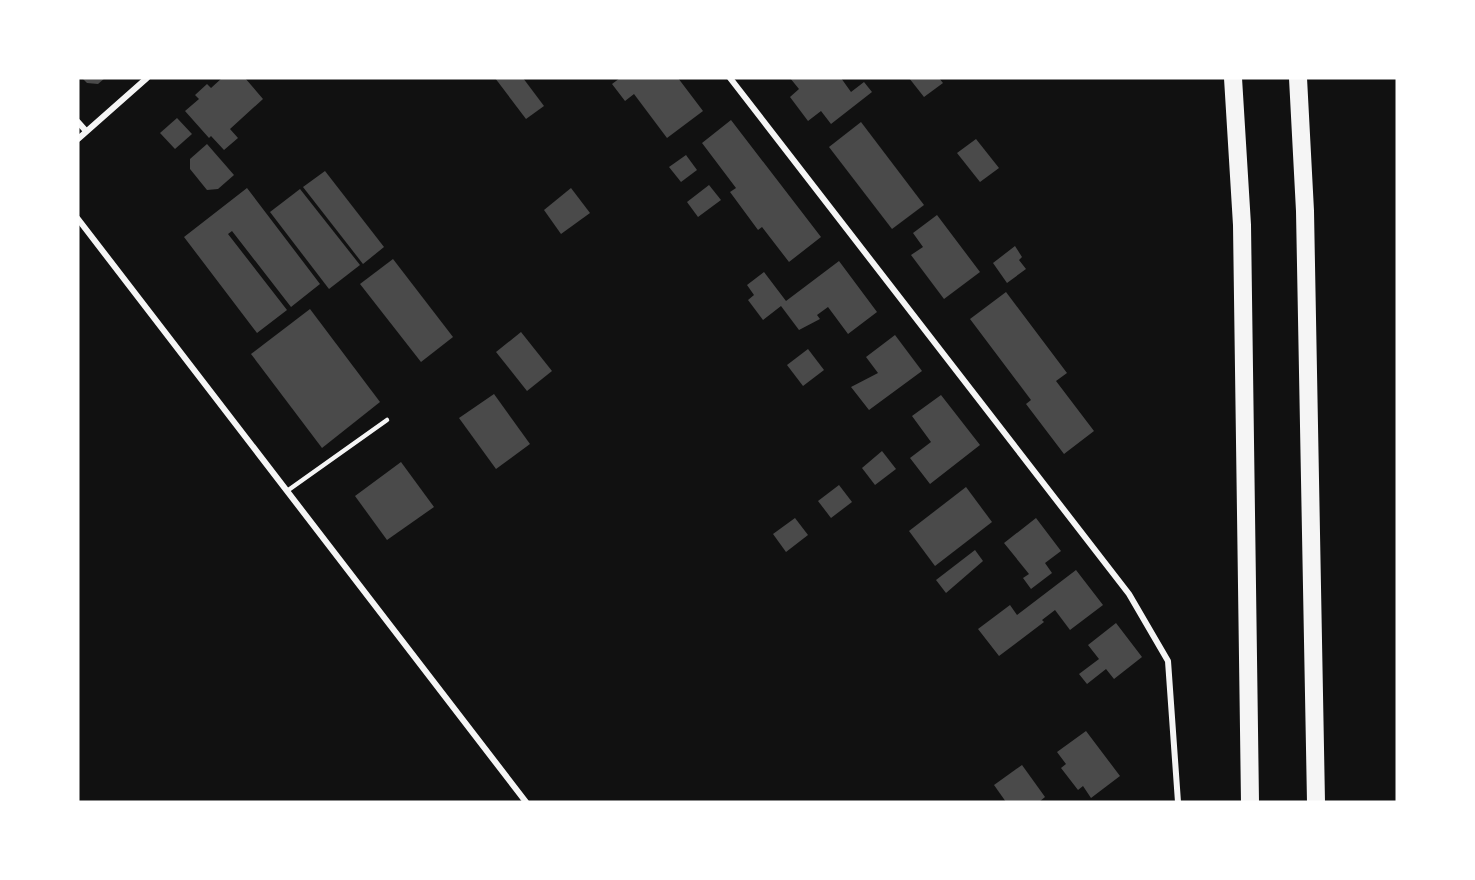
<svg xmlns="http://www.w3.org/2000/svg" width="1475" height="880" font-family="Manrope,sans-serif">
  <rect width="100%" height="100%" fill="#111"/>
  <g fill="#4a4a4a">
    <path d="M 82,78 L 105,78 L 98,84 L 87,83 Z"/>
    <path d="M 222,78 L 245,78 L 263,99 L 230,129 L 238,138 L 224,150 L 211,136 L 209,138 L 185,111 L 199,99 L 195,95 L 207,84 L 211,88 Z"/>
    <path d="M 495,78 L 523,78 L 544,106 L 526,119 Z"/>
    <path d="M 620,78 L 678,78 L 703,111 L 667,138 L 634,94 L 625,101 L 612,84 Z"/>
    <path d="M 790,78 L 841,78 L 851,92 L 864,82 L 872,92 L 831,124 L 821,111 L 808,121 L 790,97 L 799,89 Z"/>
    <path d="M 909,78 L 939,78 L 943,83 L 924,97 Z"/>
    <path d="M 177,118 L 192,134 L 175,149 L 160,133 Z"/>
    <path d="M 731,120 L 821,237 L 789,262 L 762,227 L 758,230 L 730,192 L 736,188 L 702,143 Z"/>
    <path d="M 861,122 L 924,205 L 892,229 L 829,147 Z"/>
    <path d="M 976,139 L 999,168 L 980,182 L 957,153 Z"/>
    <path d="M 207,144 L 234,175 L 218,189 L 207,190 L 190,169 L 190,159 Z"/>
    <path d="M 686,155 L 697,170 L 681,182 L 669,167 Z"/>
    <path d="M 325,171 L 384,247 L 363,264 L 303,187 Z"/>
    <path d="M 709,185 L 721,200 L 698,217 L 687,202 Z"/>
    <path d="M 247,188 L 320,284 L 291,307 L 232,231 L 228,234 L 287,310 L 257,333 L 184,237 Z"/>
    <path d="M 571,188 L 590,213 L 561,234 L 544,210 Z"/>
    <path d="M 300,189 L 360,265 L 329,289 L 270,212 Z"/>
    <path d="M 937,215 L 980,272 L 944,299 L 911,255 L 923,247 L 913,233 Z"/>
    <path d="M 1015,246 L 1022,257 L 1019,260 L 1026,269 L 1007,283 L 993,263 Z"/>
    <path d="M 393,259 L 453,337 L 421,362 L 360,284 Z"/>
    <path d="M 839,261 L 877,312 L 848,334 L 828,307 L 817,315 L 820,319 L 799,330 L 781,306 L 763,320 L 748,300 L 754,295 L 747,285 L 764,272 L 786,301 Z"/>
    <path d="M 1006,292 L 1067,373 L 1056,381 L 1094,431 L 1064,454 L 1026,404 L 1031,400 L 970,319 Z"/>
    <path d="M 310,309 L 380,402 L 322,448 L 251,354 Z"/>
    <path d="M 521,332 L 552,371 L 527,391 L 496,352 Z"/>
    <path d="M 895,335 L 922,371 L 869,410 L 851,387 L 878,373 L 866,357 Z"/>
    <path d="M 808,349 L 824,370 L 803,386 L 787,365 Z"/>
    <path d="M 494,394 L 530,444 L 496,469 L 459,418 Z"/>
    <path d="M 941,395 L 980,445 L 930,484 L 910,458 L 931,442 L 912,416 Z"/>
    <path d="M 882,451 L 896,469 L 875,485 L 862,468 Z"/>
    <path d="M 401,462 L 434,507 L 387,540 L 355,496 Z"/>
    <path d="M 839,485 L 852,502 L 831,518 L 818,501 Z"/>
    <path d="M 966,487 L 992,522 L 935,566 L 909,531 Z"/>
    <path d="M 795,518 L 808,535 L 786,552 L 773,534 Z"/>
    <path d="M 1036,518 L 1061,551 L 1045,563 L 1052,573 L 1031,589 L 1023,578 L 1029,574 L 1004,543 Z"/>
    <path d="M 975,550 L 983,561 L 946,593 L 936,580 Z"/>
    <path d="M 1076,570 L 1103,605 L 1070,630 L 1055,610 L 1042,620 L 1044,622 L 999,656 L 978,629 L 1010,605 L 1017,615 Z"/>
    <path d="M 1116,623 L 1142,657 L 1114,679 L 1106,669 L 1087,684 L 1079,674 L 1099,659 L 1088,645 Z"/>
    <path d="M 1086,731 L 1120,776 L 1091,798 L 1083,786 L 1078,790 L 1061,768 L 1066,764 L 1057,752 Z"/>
    <path d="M 1022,765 L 1045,797 L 1039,802 L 1006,802 L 994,785 Z"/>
  </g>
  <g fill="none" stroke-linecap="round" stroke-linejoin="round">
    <path stroke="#f5f5f5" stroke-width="4.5" d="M 287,491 L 387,420"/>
    <g stroke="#f5f5f5" stroke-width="6">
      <path d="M 730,78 L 1129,594 L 1168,661 L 1178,802"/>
      <path d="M 78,122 L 86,131"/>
      <path d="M 78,139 L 147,78"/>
      <path d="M 78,219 L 526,802"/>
    </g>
    <g stroke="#f5f5f5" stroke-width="18">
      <path d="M 1233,78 L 1242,225 L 1250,802"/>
      <path d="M 1298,78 L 1305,211 L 1316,802"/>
    </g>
  </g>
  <rect width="1475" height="880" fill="none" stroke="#ffffff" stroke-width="159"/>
</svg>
